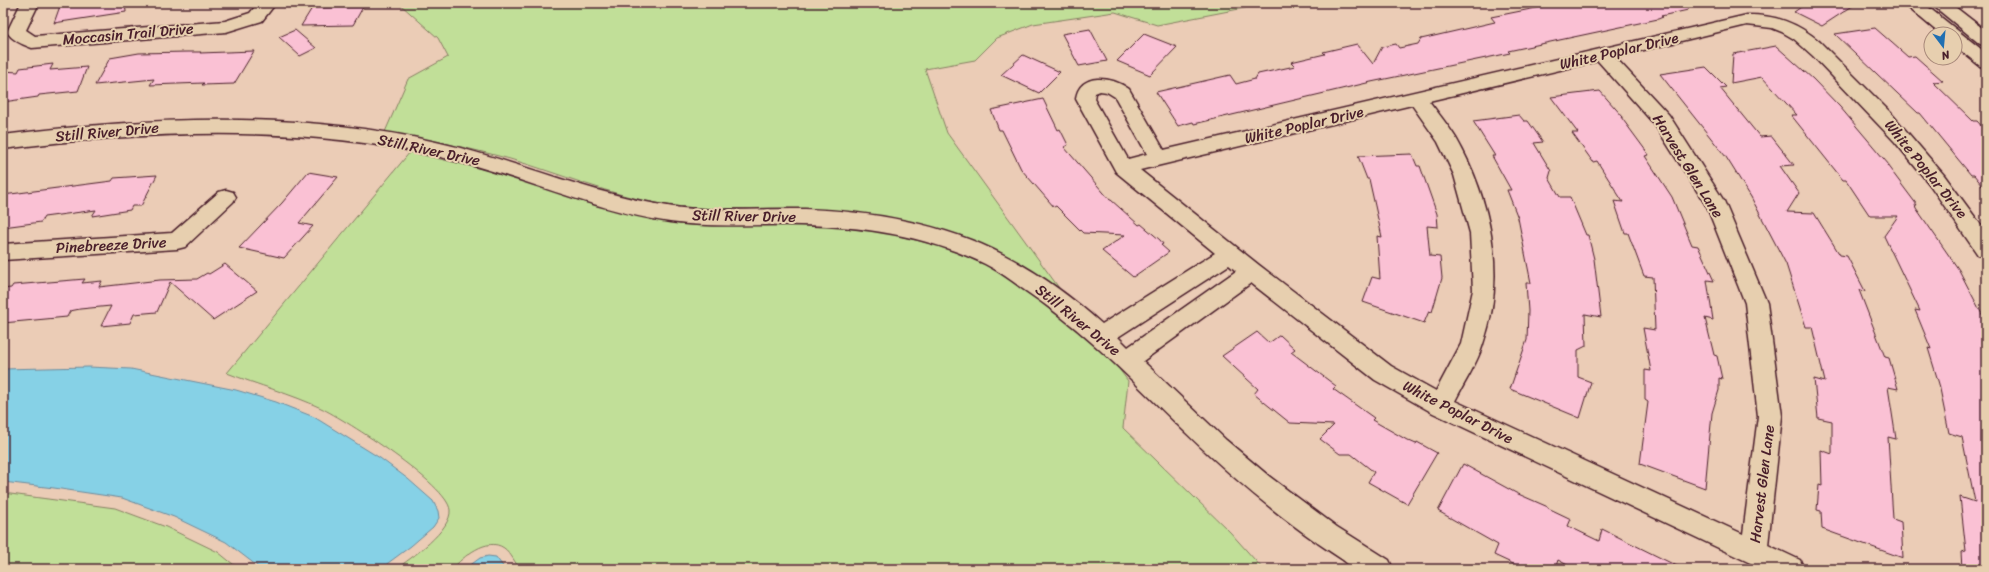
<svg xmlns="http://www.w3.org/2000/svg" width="1989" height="572" font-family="Sriracha,sans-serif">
  <rect width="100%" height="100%" fill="#ebccb6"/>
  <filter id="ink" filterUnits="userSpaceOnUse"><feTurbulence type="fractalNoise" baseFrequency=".025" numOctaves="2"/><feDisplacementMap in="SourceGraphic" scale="8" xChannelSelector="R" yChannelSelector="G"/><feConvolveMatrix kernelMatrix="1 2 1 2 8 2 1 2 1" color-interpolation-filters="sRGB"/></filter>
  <g filter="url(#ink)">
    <g fill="#c1df98" stroke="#867f62">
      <path d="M 402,3 L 1270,3 L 1157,25 L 1115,12 L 1033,24 L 997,38 L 975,60 L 925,69 L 947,133 L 1062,292 C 988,235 900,214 807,209 C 759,206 710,213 662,204 C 610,195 561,174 510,159 C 469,148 427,139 385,132 L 408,79 L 448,57 L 438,38 L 401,5 Z"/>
      <path d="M 410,152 L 500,173 L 587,203 L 655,220 L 711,225 L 804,224 L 883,232 L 940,246 L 989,266 L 1044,301 L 1113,361 L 1128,381 L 1123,428 L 1230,532 L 1263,569 L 520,569 C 515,563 511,553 504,548 C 487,536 463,557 452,569 L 396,569 C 411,558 452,530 450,510 C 448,485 346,420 321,408 C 291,394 258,385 227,373 Z"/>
      <path d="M 3,493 L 115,508 L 166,527 L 218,552 L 239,569 L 3,569 Z"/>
    </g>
    <g fill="#86d1e6" stroke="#6e8a9b">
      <path d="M 89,367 L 131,369 L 236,390 L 276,402 L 314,417 L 380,458 L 408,479 L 433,501 L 438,511 L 439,518 L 433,527 L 411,546 L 380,569 L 261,569 L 226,542 L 174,517 L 122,498 L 54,488 L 3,482 L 3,369 Z"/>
      <path d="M 488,556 L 496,557 L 505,569 L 465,569 L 480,558 Z"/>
    </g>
    <g fill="#fac1d4" stroke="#4a1f2b">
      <path d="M 81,3 L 125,3 L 126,12 L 54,23 L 60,6 Z"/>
      <path d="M 1561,3 L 1688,3 L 1688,10 L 1661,16 L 1663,17 L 1658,19 L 1508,51 L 1510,53 L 1371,82 L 1194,124 L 1193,122 L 1178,126 L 1156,92 L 1230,75 L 1236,84 L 1255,79 L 1258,74 L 1295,66 L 1291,62 L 1325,54 L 1323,52 L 1357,44 L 1373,64 L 1382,47 L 1396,44 L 1399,48 L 1418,44 L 1421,39 L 1495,22 L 1491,17 Z"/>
      <path d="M 1807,3 L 1857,3 L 1822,26 L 1794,12 Z"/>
      <path d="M 363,7 L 353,25 L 301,26 L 312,8 Z"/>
      <path d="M 1875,28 L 1908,57 L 1915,56 L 1943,81 L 1933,82 L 1973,121 L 1977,121 L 1986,131 L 1986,190 L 1974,175 L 1971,175 L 1920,113 L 1918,113 L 1835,34 Z"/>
      <path d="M 1090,29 L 1107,61 L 1079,66 L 1062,34 Z"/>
      <path d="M 295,30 L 316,48 L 300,56 L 279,37 Z"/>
      <path d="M 1144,34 L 1177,47 L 1150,75 L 1117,61 Z"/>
      <path d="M 1776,46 L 1813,79 L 1840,107 L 1889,165 L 1887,165 L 1917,205 L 1915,205 L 1916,208 L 1959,270 L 1986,322 L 1986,569 L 1962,569 L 1961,552 L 1966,551 L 1960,497 L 1975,502 L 1962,437 L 1949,433 L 1939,384 L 1928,348 L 1931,349 L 1915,310 L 1920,311 L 1884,236 L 1898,216 L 1870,216 L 1846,180 L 1843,180 L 1791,115 L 1797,115 L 1762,77 L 1731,83 L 1733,54 Z"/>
      <path d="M 254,51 L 234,84 L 202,85 L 204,83 L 150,85 L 154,79 L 95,85 L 110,58 L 139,53 L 187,52 L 201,52 L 200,53 Z"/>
      <path d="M 1023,55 L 1060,72 L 1039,93 L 1001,75 Z"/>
      <path d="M 53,64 L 50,70 L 87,67 L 78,91 L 39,95 L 38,97 L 3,102 L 3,71 L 18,72 L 20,68 Z"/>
      <path d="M 1706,67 L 1726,87 L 1720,88 L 1760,137 L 1771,136 L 1794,165 L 1780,166 L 1799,193 L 1787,212 L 1814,213 L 1840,255 L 1847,256 L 1865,291 L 1859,290 L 1885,357 L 1889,358 L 1898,389 L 1888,387 L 1896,439 L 1888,437 L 1893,519 L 1901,522 L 1903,558 L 1822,529 L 1821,511 L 1817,510 L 1819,485 L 1822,486 L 1821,450 L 1832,454 L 1832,421 L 1818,418 L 1814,379 L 1825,382 L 1812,327 L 1806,327 L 1786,264 L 1751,197 L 1726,157 L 1660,74 Z"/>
      <path d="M 1600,91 L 1623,117 L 1621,117 L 1649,155 L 1645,156 L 1672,197 L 1692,245 L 1698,246 L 1714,281 L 1707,280 L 1713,320 L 1705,318 L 1714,355 L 1717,356 L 1722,379 L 1719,378 L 1719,390 L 1712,413 L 1705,488 L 1640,464 L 1648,402 L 1645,400 L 1645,370 L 1651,371 L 1643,328 L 1655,330 L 1653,277 L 1644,276 L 1628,233 L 1625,233 L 1614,201 L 1623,202 L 1597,161 L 1593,162 L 1572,133 L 1578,133 L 1551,97 Z"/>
      <path d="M 1043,99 L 1058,130 L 1060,129 L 1068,145 L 1064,147 L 1110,200 L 1111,200 L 1139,225 L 1141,224 L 1160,240 L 1163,244 L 1161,245 L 1169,252 L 1133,277 L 1102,251 L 1125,235 L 1083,233 L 1056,206 L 1054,207 L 1021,169 L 1002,130 L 999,130 L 991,110 Z"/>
      <path d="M 1519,115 L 1524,121 L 1528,121 L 1543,142 L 1534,143 L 1551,171 L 1549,178 L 1560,197 L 1570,197 L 1586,235 L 1588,235 L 1594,259 L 1601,317 L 1585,314 L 1586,346 L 1578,350 L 1578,377 L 1591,382 L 1580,418 L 1510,389 L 1527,340 L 1528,311 L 1526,283 L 1531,283 L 1518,218 L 1507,190 L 1511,190 L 1492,156 L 1495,156 L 1473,121 Z"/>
      <path d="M 1412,154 L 1417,166 L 1420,166 L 1437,214 L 1438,227 L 1427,226 L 1430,256 L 1440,257 L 1442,278 L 1432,312 L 1429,311 L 1424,323 L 1363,302 L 1372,277 L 1380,279 L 1377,236 L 1382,237 L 1369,179 L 1367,179 L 1358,156 Z"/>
      <path d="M 308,172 L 338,177 L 299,223 L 313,226 L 284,258 L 239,248 L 282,203 Z"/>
      <path d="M 157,175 L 141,206 L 132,206 L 130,210 L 92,216 L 96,210 L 44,217 L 41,222 L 3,227 L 3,195 L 112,181 L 114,178 Z"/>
      <path d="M 225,264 L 257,291 L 213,320 L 170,282 L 157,312 L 134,314 L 130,323 L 101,326 L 111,306 L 80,309 L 70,311 L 67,317 L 3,323 L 3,289 L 11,288 L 13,285 L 85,279 L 82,283 L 102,281 L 99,287 L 160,280 L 197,279 L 207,273 L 209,274 Z"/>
      <path d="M 1257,332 L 1269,343 L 1280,335 L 1295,349 L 1291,352 L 1336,386 L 1333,389 L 1374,418 L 1372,420 L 1407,440 L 1416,444 L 1417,442 L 1437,453 L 1407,504 L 1368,482 L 1374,472 L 1351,454 L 1340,454 L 1320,439 L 1334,425 L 1290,423 L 1254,394 L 1258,389 L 1222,356 Z"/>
      <path d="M 1463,464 L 1516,493 L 1548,507 L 1548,508 L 1571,519 L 1568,526 L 1599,541 L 1602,529 L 1683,569 L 1575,569 L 1558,560 L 1555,569 L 1524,569 L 1494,555 L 1498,545 L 1438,511 Z"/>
    </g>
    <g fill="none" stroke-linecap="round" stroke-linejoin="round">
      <defs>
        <g id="minor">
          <path d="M 21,3 L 39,3 L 26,30 L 35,36 L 225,21 L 250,13 L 258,3 L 276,3 L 262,21 L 226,32 L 32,48 C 23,45 12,40 7,32 Z"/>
          <path d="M 1903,3 L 1923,3 L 1986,53 L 1986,68 L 1980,66 L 1955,46 L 1955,34 L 1940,34 Z"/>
          <path d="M 1930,3 L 1950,3 L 1986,31 L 1986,46 L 1980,44 Z"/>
          <path d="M 1747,15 C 1776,15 1798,23 1820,42 L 1890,112 L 1944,175 L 1986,232 L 1986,257 L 1978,255 L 1930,185 L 1895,142 L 1813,56 L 1794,39 L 1782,32 L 1772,28 L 1747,25 L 1615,57 L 1669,115 L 1724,201 L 1767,303 L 1782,416 L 1768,545 L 1800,560 L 1804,569 L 1763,569 L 1433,413 L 1375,380 L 1251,283 L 1143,361 L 1226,440 L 1270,477 L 1337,527 L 1389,560 L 1393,569 C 1382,569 1366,572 1355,568 C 1351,567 1347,563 1343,560 C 1326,549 1309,537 1293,525 C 1254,496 1218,464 1183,430 C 1132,380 1083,329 1023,289 C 1011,280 999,271 985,264 C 928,236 863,226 800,225 C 757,224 713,228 670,222 C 590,210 515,173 436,156 C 293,124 147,131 3,149 L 3,135 C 147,117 294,110 436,142 C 511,159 581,190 656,204 C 705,214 755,208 805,209 C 870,211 946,224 1004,255 C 1039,273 1073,298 1102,324 L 1215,253 L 1116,172 L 1076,99 C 1079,72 1112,76 1129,89 L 1164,150 ZM 1598,61 L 1655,125 L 1707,207 L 1745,303 L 1758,416 L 1743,534 L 1455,401 C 1464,383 1477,364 1483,344 C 1507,276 1491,199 1456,138 C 1448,125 1438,113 1429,101 ZM 1100,91 L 1107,92 L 1115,97 L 1147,154 L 1128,159 L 1094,99 L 1095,93 ZM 1412,105 L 1438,142 L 1454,175 L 1470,233 L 1473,290 L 1461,344 L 1436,391 L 1391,366 L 1259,265 L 1140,170 ZM 1229,265 L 1236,271 L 1128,347 L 1118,337 Z"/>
          <path d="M 226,190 L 233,192 L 236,197 L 233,202 L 185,247 L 177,249 L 3,260 L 3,244 L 172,233 L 219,192 Z"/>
        </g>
      </defs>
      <use href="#minor" stroke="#4a1f2b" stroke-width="3"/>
      <use href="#minor" fill="#e7cfaf" fill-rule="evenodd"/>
    </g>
  </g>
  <g text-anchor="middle" stroke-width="4" stroke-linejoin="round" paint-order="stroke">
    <g font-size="15" fill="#4a1f2b" stroke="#e7cfaf">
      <text transform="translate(128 34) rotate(-5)" y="5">Moccasin Trail Drive</text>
      <text transform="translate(1619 51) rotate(-13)" y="5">White Poplar Drive</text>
      <text transform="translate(1304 125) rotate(-13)" y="5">White Poplar Drive</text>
      <text transform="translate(107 132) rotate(-5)" y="5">Still River Drive</text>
      <text transform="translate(429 150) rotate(12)" y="5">Still River Drive</text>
      <text transform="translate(1688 166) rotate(58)" y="5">Harvest Glen Lane</text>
      <text transform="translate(1926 169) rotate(51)" y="5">White Poplar Drive</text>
      <text transform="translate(744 216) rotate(1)" y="5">Still River Drive</text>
      <text transform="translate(111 245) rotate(-3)" y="5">Pinebreeze Drive</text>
      <text transform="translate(1078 320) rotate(39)" y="5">Still River Drive</text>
      <text transform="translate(1458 412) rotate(27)" y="5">White Poplar Drive</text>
      <text transform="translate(1762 484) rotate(-83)" y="5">Harvest Glen Lane</text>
    </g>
  </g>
  <rect width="1989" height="572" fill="none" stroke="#e7cfaf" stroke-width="16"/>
  <rect x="8" y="8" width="1973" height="556" fill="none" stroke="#4a1f2b" stroke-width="1.5" filter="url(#ink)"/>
  <g transform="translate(1943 46) rotate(164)"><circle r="19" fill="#e7cfaf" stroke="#a8897a"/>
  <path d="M0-3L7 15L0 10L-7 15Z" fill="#1f6fb2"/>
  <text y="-6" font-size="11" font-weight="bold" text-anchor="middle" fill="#4a1f2b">N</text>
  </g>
</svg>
